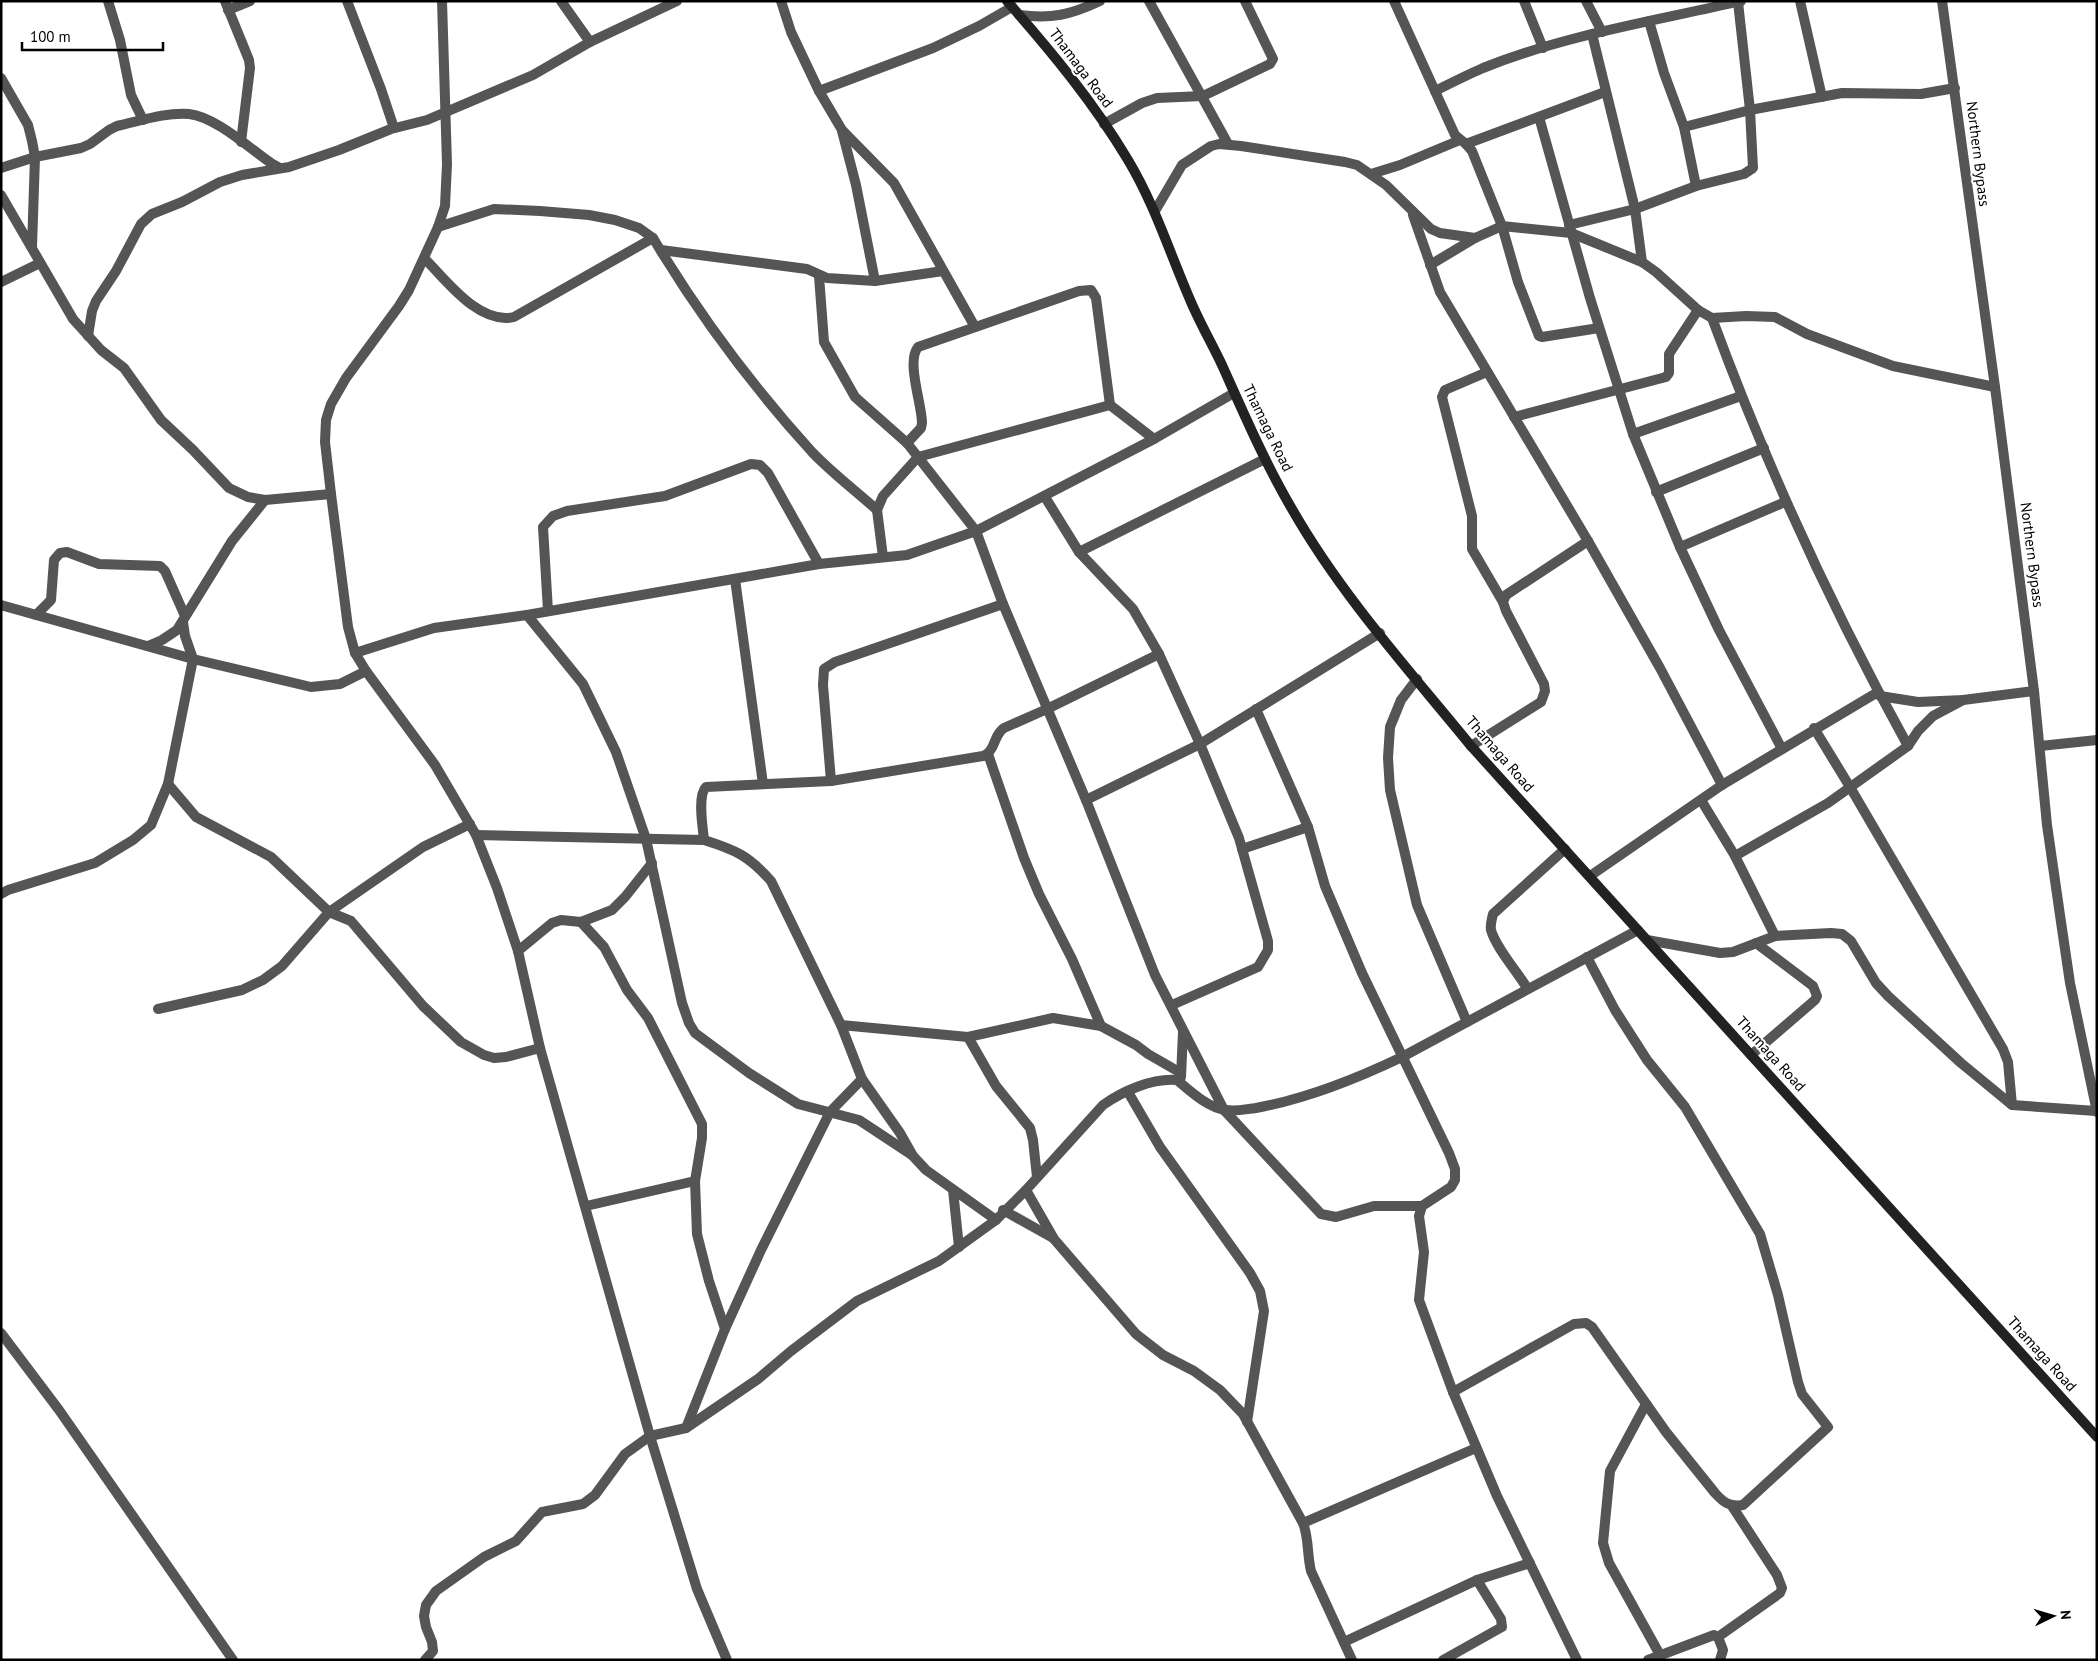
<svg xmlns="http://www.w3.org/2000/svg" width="2098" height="1661" font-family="'PT Sans',sans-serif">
  <rect width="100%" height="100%" fill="#fff"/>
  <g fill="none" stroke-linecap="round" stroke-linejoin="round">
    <g stroke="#555" stroke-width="10">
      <path d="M 108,1 L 120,40 L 131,95 L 143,120"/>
      <path d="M 225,1 L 249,60 L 250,68 L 241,142"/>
      <path d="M 347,1 L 381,89 L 394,128"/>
      <path d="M 442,1 L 447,164 L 445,206 L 438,227 L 409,290 L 399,306 L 346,378 L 331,404 L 326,420 L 325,442 L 331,494 L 348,627 L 355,653 L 366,671 L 435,765 L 476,835 L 497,888 L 518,951 L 540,1048 L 650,1436 L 697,1589 L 727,1660"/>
      <path d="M 561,1 L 590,42"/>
      <path d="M 781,1 L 791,32 L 819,91 L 842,130 L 894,183 L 975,327"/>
      <path d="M 1149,1 L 1228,144"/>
      <path d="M 1394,1 L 1455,135 L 1466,144 L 1472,151 L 1502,226 L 1518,282 L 1539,336 L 1542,337 L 1599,328"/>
      <path d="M 1524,1 L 1543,48"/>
      <path d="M 1586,1 L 1602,32"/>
      <path d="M 1800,1 L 1822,97"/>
      <path d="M 1942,1 L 1995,387 L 2034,691 L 2047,825 L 2061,922 L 2070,983 L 2097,1112"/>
      <path d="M 228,10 L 250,1"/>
      <path d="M 1019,15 C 1052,19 1070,15 1100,1"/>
      <path d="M 1649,21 L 1664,73 L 1684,127 L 1696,186"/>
      <path d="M 1592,34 L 1635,209 L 1642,262"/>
      <path d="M 1,78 L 28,125 L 32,141 L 35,157 L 32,247"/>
      <path d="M 819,91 L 933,48 L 979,26 L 1012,7"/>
      <path d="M 1435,91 C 1451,83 1467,75 1483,68 C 1565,35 1655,21 1741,1"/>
      <path d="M 1539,117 L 1590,298 L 1633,434 L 1680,547 L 1719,630 L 1782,749"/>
      <path d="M 1104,124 L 1142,103 L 1157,98 L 1203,96 L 1270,64 L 1273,59 L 1245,1"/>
      <path d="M 1684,127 L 1750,110 L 1842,93 L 1921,94 L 1955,88"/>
      <path d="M 842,131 L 856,185 L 875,281"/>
      <path d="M 1466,144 L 1605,92"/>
      <path d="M 1,168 L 35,157 L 81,148 L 90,144 L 109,130 L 117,126 C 140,121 166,112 189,114 C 216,117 249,148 271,163 L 280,168"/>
      <path d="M 1371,174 L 1400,165 L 1460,140"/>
      <path d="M 1,195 L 73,319 L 101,350 L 124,368 L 161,420 L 193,450 L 229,488 L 248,497 L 265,500 L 331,494"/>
      <path d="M 1155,211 L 1182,165 L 1211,146 L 1219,144 L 1241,146 L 1345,162 L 1357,165 L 1386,185 L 1431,229 L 1440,233 L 1475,238 L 1502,226 L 1571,233 L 1642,262 L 1656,272 L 1698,310 L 1712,318 L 1746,316 L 1775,317 L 1807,334 L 1893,366 L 1995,387"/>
      <path d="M 1413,215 L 1440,292 L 1588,541 L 1506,595 L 1503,602 L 1506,611 L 1544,684 L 1545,691 L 1541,702 L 1471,746"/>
      <path d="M 1569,225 L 1635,209 L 1696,186 L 1744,174 L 1753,168 L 1750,110 L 1738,2"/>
      <path d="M 438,227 L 494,209 L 540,211 L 589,215 L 615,220 L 639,228 L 653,238 C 698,313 753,387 812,452 C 832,473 856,491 877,510"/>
      <path d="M 661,250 L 807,269 L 827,278 L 875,281 L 943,271"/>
      <path d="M 425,259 C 447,281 479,325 514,317 L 653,238"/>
      <path d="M 1430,265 L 1475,238"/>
      <path d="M 819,276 L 824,342 L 855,397 L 907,443 L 976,531 L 1003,604 L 1086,800 L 1155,975 L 1224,1110 L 1321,1214 L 1336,1217 L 1374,1206 L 1422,1206"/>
      <path d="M 1,282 L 40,263"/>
      <path d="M 1712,318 C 1767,467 1831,607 1908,746"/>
      <path d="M 88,336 L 92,311 L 96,301 L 116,271 L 141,224 L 152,214 L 182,202 L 220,182 L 242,175 L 289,167 L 339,150 L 391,129 L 427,120 L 533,75 L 590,42 L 677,1"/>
      <path d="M 1487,372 L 1445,390 L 1442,397 L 1472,516 L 1472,549 L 1503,602"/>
      <path d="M 1514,417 L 1666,377 L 1669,373 L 1669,354 L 1698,310"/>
      <path d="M 1633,434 L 1741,396"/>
      <path d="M 907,443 L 921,428 L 922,423 C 922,404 906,362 918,347 L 1079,291 L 1091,290 L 1096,298 L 1110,405"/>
      <path d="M 1656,492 L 1764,448"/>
      <path d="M 1045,497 L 1079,552 L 1133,609 L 1159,654 L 1200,744 L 1239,838 L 1268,941 L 1268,950 L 1258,967 L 1172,1005"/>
      <path d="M 1588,541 L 1660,668 L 1722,785"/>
      <path d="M 1680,547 L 1785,502"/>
      <path d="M 1079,552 L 1265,459"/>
      <path d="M 883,557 L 877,510 L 883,496 L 918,457 L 1110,405 L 1154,439"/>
      <path d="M 735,579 L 763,784"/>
      <path d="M 1,605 L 193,659 L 311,687 L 340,684 L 366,671"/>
      <path d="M 548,611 L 543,527 L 553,516 L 567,511 L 665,496 L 751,464 L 760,465 L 768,473 L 819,564"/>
      <path d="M 36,615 L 51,600 L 54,560 L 60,553 L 67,552 L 99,564 L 160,566 L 165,571 L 185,616"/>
      <path d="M 527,615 L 583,684 L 616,752 L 646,839 L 682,1003 L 689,1023 L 695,1033 L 749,1073 L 798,1104 L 859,1120 L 912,1155"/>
      <path d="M 148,646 L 162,640 L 177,630 L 232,541 L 265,500"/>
      <path d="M 355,653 L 434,628 L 527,615 L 819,564 L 907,555 L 976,531 L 1154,439 L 1234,393"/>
      <path d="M 1417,679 L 1401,700 L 1390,727 L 1388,758 L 1390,790 L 1417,905 L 1467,1022"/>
      <path d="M 1880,696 L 1918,702 L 1963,700 L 2034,691"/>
      <path d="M 1256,709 L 1308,827 L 1325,886 L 1362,973 L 1449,1153 L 1455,1169 L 1455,1180 L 1451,1187 L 1422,1206 L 1419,1216 L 1424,1252 L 1419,1300 L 1453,1392 L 1497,1496 L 1577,1660"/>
      <path d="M 1814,728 L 1850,787 L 2003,1049 L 2008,1062 L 2012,1105"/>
      <path d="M 2040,746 L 2097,740"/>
      <path d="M 988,754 L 1024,858 L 1039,894 L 1072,959 L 1101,1026"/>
      <path d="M 831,781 L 823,685 L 824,669 L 835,662 L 1003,604"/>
      <path d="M 168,784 L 196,817 L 271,857 L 329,912 L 351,921 L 423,1006 L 461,1042 L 484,1055 L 494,1058 L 506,1057 L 540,1048"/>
      <path d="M 1086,800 L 1200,744 L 1380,633"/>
      <path d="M 1701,800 L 1735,856 L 1775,936"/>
      <path d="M 476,835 L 704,840 C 736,850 749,856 771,881 L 841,1025 L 862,1079 L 900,1133 L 913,1156 L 926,1170 L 996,1220"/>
      <path d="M 704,840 C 703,828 697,796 706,787 L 831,781 L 983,756 C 996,751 993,735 1004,728 L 1047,709 L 1159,654"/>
      <path d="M 1242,849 L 1308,827"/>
      <path d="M 1735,856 L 1828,803 L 1908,746 L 1918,731 L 1933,716 L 1963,700"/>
      <path d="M 1590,876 L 1722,785 L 1878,692"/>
      <path d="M 1,894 L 8,890 L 95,863 L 133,840 L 151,825 L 168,784 L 193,659 L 185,636 L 183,622"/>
      <path d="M 581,922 L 604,947 L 627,990 L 648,1018 L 702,1124 L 702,1138 L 695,1181 L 697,1234 L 709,1281 L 725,1329"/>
      <path d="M 1647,940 L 1720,953 L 1733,952 L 1775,936 L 1831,933 L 1842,934 L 1851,941 L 1876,983 L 1888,996 L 1961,1063 L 2012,1105 L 2096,1111"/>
      <path d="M 518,951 L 552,923 L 561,920 L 581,922 L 612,910 L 625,897 L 652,863"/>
      <path d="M 1527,988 C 1517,971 1496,948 1491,930 C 1490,924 1492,919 1493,914 L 1565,849"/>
      <path d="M 158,1009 L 242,990 L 263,980 L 282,966 L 329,912 L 423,847 L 470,824"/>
      <path d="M 841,1025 L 968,1037 L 1053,1018 L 1101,1026 L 1136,1045 L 1148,1054 L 1181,1073"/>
      <path d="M 968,1037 L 996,1086 L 1030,1128 L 1033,1140 L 1037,1177"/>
      <path d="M 1751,1055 L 1815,1000 L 1817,996 L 1813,986 L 1756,943"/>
      <path d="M 1181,1077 L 1183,1032"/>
      <path d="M 1128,1092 L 1160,1147 L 1250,1273 L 1260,1291 L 1264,1311 L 1247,1422"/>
      <path d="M 953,1190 L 959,1247"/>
      <path d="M 1026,1190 L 1054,1239 L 1136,1334 L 1163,1355 L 1194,1371 L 1220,1390 L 1243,1414 L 1303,1523 C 1309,1538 1307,1555 1311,1571 L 1352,1660"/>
      <path d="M 586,1206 L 695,1181"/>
      <path d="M 1003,1210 L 1053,1238"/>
      <path d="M 1,1333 L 59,1410 L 233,1660"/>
      <path d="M 1453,1392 L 1574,1324 L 1586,1323 L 1592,1327 L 1666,1432 L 1715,1493 C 1724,1503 1730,1507 1743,1505 L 1828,1427 L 1802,1394 L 1798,1382 L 1778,1295 L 1760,1234 L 1685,1107 L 1647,1060 L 1615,1010 L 1587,957"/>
      <path d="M 1646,1404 L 1610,1471 L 1603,1543 L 1609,1563 L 1660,1655"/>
      <path d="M 686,1428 L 725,1329 L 761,1250 L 830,1112 L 862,1079"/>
      <path d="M 1303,1523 L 1476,1448"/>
      <path d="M 1718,1637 L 1723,1650 L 1720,1660"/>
      <path d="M 1344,1642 L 1477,1580 L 1530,1563"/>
      <path d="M 425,1660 L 433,1651 L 432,1642 L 426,1627 L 424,1616 L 426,1605 L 436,1591 L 484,1557 L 516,1541 L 542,1512 L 583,1504 L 595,1495 L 625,1454 L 650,1436 L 686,1428 L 758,1379 L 791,1351 L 857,1301 L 939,1261 L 996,1220 L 1026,1190 L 1103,1105 C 1123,1091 1152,1078 1177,1080 C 1190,1091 1208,1108 1226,1110 C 1236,1112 1246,1109 1256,1108 C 1306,1099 1356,1079 1402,1057 L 1638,930"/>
      <path d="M 1443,1660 L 1502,1627 L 1501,1619 L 1477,1580"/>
      <path d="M 1648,1660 L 1714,1635 L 1718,1637 L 1780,1593 L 1782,1588 L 1777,1575 L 1732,1506"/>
    </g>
    <path stroke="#222" stroke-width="10" d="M 1007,1 C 1051,51 1094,103 1128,160 C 1155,205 1170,254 1191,302 C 1200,323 1212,344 1222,365 C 1244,414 1265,463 1292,509 C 1341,595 1409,670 1471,746 L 2097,1437"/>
  </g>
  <g text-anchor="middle" stroke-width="4" stroke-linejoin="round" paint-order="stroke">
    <g font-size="15" fill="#000" stroke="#fff">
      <text transform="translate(1081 68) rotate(53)" y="5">Thamaga Road</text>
      <text transform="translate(1978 154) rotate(83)" y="5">Northern Bypass</text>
      <text transform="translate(1268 428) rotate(64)" y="5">Thamaga Road</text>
      <text transform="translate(2032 555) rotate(83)" y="5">Northern Bypass</text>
      <text transform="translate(1500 754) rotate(49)" y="5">Thamaga Road</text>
      <text transform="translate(1771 1054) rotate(48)" y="5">Thamaga Road</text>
      <text transform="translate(2042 1354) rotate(48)" y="5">Thamaga Road</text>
    </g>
  </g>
  <rect width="2098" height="1661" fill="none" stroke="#000000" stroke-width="5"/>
  <g transform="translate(2053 1616) rotate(85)" stroke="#ffffff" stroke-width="4" paint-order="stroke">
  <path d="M0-4L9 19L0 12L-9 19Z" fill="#000000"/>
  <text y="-8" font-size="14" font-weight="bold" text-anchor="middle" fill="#000000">N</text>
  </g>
  <path d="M22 42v8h141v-8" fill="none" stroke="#000000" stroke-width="2.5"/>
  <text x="30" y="42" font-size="15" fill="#000000" stroke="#ffffff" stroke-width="4" paint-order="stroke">100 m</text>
</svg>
